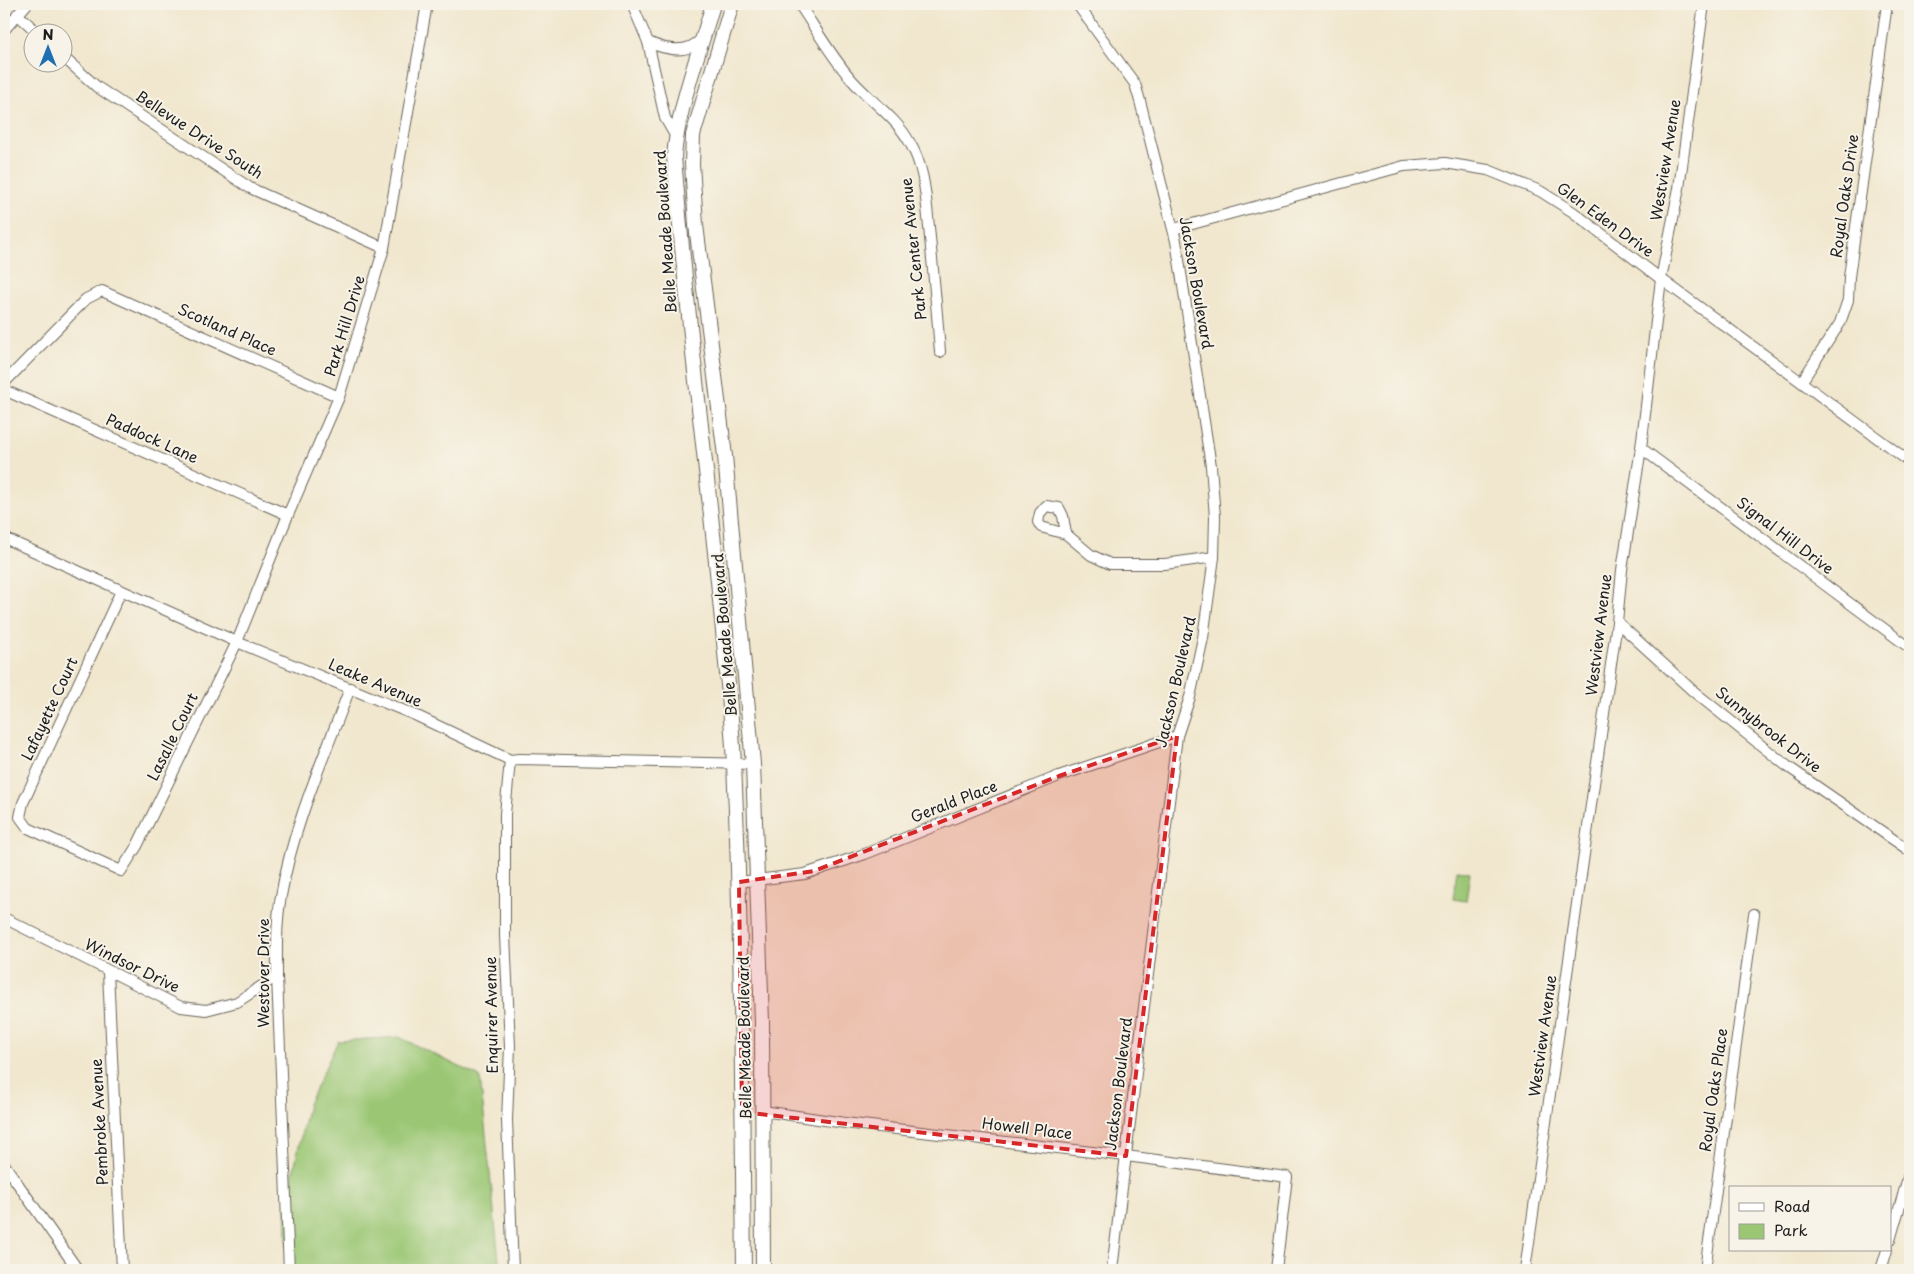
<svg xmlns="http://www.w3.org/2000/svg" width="1914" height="1274" font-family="'Playpen Sans',sans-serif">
  <rect width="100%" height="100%" fill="#f7f3e8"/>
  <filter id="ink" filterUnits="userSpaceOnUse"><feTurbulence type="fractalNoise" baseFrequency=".02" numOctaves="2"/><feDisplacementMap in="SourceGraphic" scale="10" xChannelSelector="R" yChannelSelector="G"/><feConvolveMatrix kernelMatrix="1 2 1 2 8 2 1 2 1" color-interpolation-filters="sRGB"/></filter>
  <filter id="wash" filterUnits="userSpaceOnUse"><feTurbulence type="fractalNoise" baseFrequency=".0096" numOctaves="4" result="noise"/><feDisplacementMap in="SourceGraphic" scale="20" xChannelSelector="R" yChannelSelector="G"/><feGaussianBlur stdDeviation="1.12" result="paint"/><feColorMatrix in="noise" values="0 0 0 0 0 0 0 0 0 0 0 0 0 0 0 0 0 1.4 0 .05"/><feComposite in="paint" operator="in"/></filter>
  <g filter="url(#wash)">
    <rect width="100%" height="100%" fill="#f1e7ce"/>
    <g fill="#9bc774" stroke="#5c7248">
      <path d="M 1457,870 L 1470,872 L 1466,901 L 1453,899 Z"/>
      <path d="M 399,1037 L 480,1077 L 500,1270 L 288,1270 L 286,1206 L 308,1104 L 338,1041 Z"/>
    </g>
  </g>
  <g filter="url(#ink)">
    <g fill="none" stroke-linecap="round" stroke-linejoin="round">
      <defs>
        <g id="minor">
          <path d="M 632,4 L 648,42 L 665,118 L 676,137"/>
          <path d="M 799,4 C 816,29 831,56 851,79 C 870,101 896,117 910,143 C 925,168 926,199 929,227 C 933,269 937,311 940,352"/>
          <path d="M 1077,4 L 1135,84 L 1140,101 L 1176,241 L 1211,466 L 1215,517 L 1214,557 L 1203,638 L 1190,697 L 1177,736 L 1112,1270"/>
          <path d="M 17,14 L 37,32"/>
          <path d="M 4,30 L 27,4"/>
          <path d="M 648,42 C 666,50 688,55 702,38"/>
          <path d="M 62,56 L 97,87 L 250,188 L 384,248"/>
          <path d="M 1174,229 L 1404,166 L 1445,163 L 1488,170 L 1540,191 L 1573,212 L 1661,279 L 1910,462"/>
          <path d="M 1802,381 L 1840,323 L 1848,300 L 1849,277 L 1887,4"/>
          <path d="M 4,383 L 86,299 L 102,291 L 339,397"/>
          <path d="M 4,390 L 288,515"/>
          <path d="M 1641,448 L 1910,648"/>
          <path d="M 1066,534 L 1063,516 L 1059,508 L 1046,506 L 1040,513 L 1038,522 L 1041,527 L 1066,534 L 1091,555 L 1110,564 L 1165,564 L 1214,557"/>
          <path d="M 4,538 L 237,642 L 417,716 L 510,760 L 519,759 L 753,764"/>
          <path d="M 121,591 L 23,803 L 20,817 L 28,828 L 121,871 L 137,846 L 237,642 L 288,515 L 339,397 L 384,248 L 427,4"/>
          <path d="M 1617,622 L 1693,691 L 1787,766 L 1910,851"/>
          <path d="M 510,760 L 505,814 L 505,935 L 510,1046 L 507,1120 L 513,1270"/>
          <path d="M 739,882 L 805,874 L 865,854 L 1059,776 L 1177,736"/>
          <path d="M 4,918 L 181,1007 L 206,1010 L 237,1002 L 277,976"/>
          <path d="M 108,972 L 122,1270"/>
          <path d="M 763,1111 L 845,1123 L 1126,1156 L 1287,1177 L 1276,1270"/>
          <path d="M 4,1164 L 78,1270"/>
          <path d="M 1890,1240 L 1910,1171"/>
          <path d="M 289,1270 L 277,976 C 277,949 276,922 281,896 C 293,825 325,755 350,688"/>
          <path d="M 1525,1270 L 1617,622 L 1622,570 L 1641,448 L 1661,279 L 1679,188 L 1704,4"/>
          <path d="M 1705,1270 L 1754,914"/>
          <path d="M 1881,1270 L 1887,1250"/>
        </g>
        <g id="major">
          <path d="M 713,4 C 699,54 679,104 674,156 C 686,315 708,473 723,631 C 727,676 732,720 734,765 C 742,933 742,1102 744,1270"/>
          <path d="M 732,4 L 693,135 L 692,164 L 696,225 L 725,456 L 753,764 L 762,1022 L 763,1270"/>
        </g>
      </defs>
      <use href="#minor" stroke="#67635a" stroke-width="12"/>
      <use href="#major" stroke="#67635a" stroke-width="16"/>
      <use href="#minor" stroke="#fff" stroke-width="10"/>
      <use href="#major" stroke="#fff" stroke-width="14"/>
    </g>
  </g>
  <path fill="#d62828" fill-opacity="0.2" stroke="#d62828" stroke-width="4" stroke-dasharray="10 6" stroke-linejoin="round" d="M 1177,736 L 1126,1156 L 742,1112 L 739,882 L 814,871 L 1059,776 Z"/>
  <g text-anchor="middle" stroke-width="4" stroke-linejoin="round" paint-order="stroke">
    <g font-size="15" fill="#1c1c1c" stroke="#f7f3e8">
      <text transform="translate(199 135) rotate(33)" y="5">Bellevue Drive South</text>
      <text transform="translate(1666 160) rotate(-81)" y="5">Westview Avenue</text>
      <text transform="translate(1845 196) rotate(-82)" y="5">Royal Oaks Drive</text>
      <text transform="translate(1605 220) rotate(36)" y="5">Glen Eden Drive</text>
      <text transform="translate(666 232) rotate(-94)" y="5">Belle Meade Boulevard</text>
      <text transform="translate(914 249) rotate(-96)" y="5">Park Center Avenue</text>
      <text transform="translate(1196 283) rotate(80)" y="5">Jackson Boulevard</text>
      <text transform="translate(345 326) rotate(-73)" y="5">Park Hill Drive</text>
      <text transform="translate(227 330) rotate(24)" y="5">Scotland Place</text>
      <text transform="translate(152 439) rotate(24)" y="5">Paddock Lane</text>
      <text transform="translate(1785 536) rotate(37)" y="5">Signal Hill Drive</text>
      <text transform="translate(725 635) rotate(-95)" y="5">Belle Meade Boulevard</text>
      <text transform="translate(1599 635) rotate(-83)" y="5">Westview Avenue</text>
      <text transform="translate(1176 682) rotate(-77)" y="5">Jackson Boulevard</text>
      <text transform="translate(375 683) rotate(23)" y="5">Leake Avenue</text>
      <text transform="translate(50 709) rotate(-65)" y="5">Lafayette Court</text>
      <text transform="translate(1768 730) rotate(38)" y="5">Sunnybrook Drive</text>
      <text transform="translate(173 737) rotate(-64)" y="5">Lasalle Court</text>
      <text transform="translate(954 802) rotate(-21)" y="5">Gerald Place</text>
      <text transform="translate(132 966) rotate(26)" y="5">Windsor Drive</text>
      <text transform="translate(264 973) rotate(-90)" y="5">Westover Drive</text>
      <text transform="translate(492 1015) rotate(-91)" y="5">Enquirer Avenue</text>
      <text transform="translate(1543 1036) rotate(-82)" y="5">Westview Avenue</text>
      <text transform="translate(745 1038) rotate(-91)" y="5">Belle Meade Boulevard</text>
      <text transform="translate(1119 1084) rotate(-83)" y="5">Jackson Boulevard</text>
      <text transform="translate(1714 1090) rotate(-82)" y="5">Royal Oaks Place</text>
      <text transform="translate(100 1122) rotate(-93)" y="5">Pembroke Avenue</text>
      <text transform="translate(1027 1129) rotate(7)" y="5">Howell Place</text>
    </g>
  </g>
  <rect width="1914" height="1274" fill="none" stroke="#f7f3e8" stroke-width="20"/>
  <rect x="1729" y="1186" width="162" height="65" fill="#f7f3e8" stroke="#9f9d96"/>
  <rect x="1739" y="1203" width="25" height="8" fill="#ffffff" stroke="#9f9d96"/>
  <text x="1774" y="1212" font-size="15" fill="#1c1c1c">Road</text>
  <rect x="1739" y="1224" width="25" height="15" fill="#9bc774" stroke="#9f9d96"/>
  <text x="1774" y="1236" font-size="15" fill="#1c1c1c">Park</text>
  <g transform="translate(48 48)"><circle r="24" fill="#f7f3e8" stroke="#9f9d96"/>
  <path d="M0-4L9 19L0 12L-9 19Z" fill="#1f6fb2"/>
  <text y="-8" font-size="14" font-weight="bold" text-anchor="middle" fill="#1c1c1c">N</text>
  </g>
</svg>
